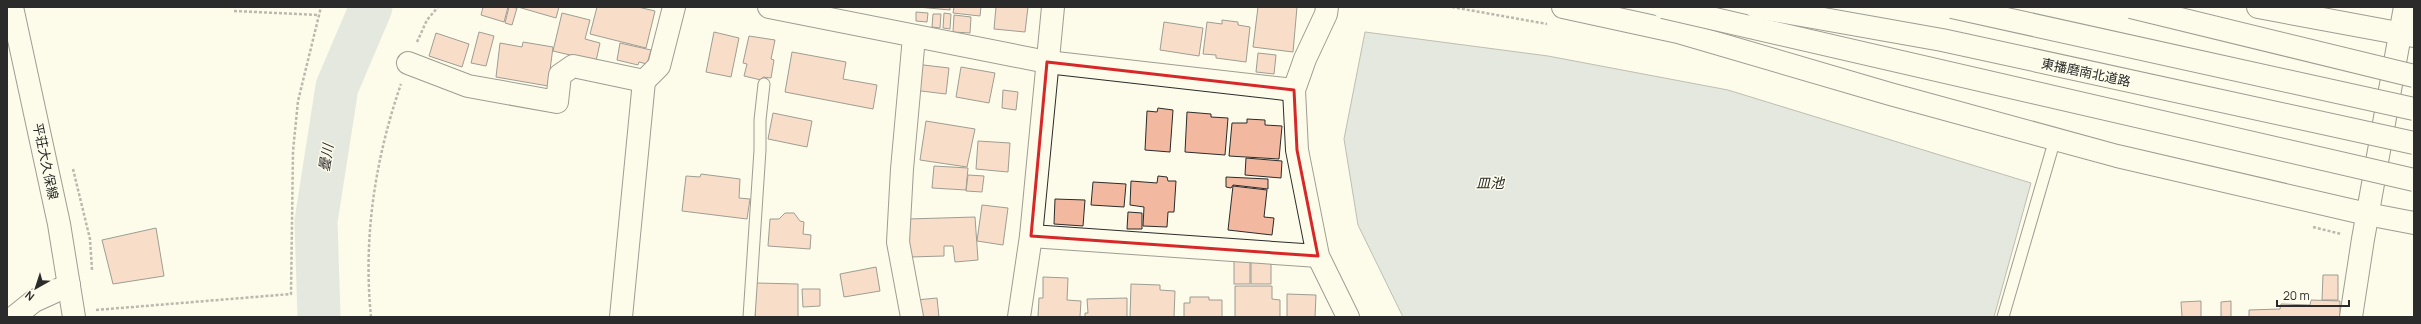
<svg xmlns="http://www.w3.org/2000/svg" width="2421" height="324" font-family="Manrope,'Noto Sans JP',sans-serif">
  <rect width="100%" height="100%" fill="#fdfbea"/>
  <path fill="#c7d0d0" stroke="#74746e" d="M 1365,32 L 1548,56 L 1728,90 L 2031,183 L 1994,317 L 1403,317 L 1358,225 L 1344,139 Z"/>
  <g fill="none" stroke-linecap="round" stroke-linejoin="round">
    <path stroke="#c7d0d0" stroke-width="43" d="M 319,317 L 316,221 L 337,87 L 371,7"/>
  </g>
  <g fill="#f2b8a0" stroke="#2b2b2b">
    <path d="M 483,7 L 508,7 L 504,22 L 481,15 Z"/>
    <path d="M 509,7 L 517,8 L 512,25 L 505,23 Z"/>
    <path d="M 518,7 L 559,7 L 556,18 Z"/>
    <path d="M 597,7 L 638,7 L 655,11 L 646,48 L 590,34 Z"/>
    <path d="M 918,7 L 950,7 L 950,10 Z"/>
    <path d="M 954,7 L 981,7 L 980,16 L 953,13 Z"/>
    <path d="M 996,7 L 1028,7 L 1025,32 L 994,29 Z"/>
    <path d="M 1258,7 L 1297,7 L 1293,52 L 1253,47 Z"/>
    <path d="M 916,12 L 928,13 L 927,22 L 916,21 Z"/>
    <path d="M 562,13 L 590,20 L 585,39 L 600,43 L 596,61 L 553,51 Z"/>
    <path d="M 944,13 L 951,14 L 950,29 L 943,28 Z"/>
    <path d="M 933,14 L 941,14 L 940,28 L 932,27 Z"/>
    <path d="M 954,15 L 971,17 L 970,33 L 953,32 Z"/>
    <path d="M 1222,20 L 1238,22 L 1238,25 L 1250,27 L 1246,62 L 1216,58 L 1216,55 L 1203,54 L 1207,22 L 1222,24 Z"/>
    <path d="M 1164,22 L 1203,28 L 1199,56 L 1160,50 Z"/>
    <path d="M 479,32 L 494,36 L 486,66 L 471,63 Z"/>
    <path d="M 714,32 L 739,38 L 731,77 L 706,72 Z"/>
    <path d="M 436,33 L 469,44 L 462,67 L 429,56 Z"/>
    <path d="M 749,36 L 775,40 L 771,59 L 774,60 L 771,78 L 763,77 L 761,80 L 744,76 L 747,64 L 743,63 Z"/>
    <path d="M 523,42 L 553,47 L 548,86 L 496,77 L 500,43 L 522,47 Z"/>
    <path d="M 620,43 L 651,50 L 647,64 L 639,62 L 638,65 L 617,60 Z"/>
    <path d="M 792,52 L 846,62 L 843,79 L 877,85 L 873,109 L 785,92 Z"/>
    <path d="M 1258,53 L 1276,55 L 1274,74 L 1256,72 Z"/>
    <path d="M 915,64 L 949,68 L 946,94 L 913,90 Z"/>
    <path d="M 961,67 L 995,73 L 989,103 L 956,97 Z"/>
    <path d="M 1003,90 L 1018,92 L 1016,110 L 1002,108 Z"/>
    <path d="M 1158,108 L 1173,110 L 1170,152 L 1145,150 L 1147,111 L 1157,112 Z"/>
    <path d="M 1187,112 L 1211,114 L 1211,117 L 1228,118 L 1225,155 L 1185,152 Z"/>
    <path d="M 773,113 L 812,121 L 807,147 L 768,139 Z"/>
    <path d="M 1247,119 L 1265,120 L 1265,125 L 1282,126 L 1279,159 L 1229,156 L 1232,123 L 1247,123 Z"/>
    <path d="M 926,121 L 975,129 L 967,167 L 920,160 Z"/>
    <path d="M 978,141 L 1010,143 L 1008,172 L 976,169 Z"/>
    <path d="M 1246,158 L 1282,161 L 1281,178 L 1245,175 Z"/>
    <path d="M 934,166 L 968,168 L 966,190 L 932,188 Z"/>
    <path d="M 701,174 L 740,179 L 739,198 L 750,199 L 747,219 L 682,211 L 686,176 L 700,177 Z"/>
    <path d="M 968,175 L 984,176 L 982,192 L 966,191 Z"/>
    <path d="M 1158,176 L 1167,177 L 1168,181 L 1176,181 L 1174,212 L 1168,212 L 1167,227 L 1143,226 L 1144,207 L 1130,205 L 1131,181 L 1157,183 Z"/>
    <path d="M 1226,177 L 1268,179 L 1268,189 L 1233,185 L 1231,188 L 1226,187 Z"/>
    <path d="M 1093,182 L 1126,184 L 1124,207 L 1091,205 Z"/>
    <path d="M 1233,186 L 1267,190 L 1264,217 L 1274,218 L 1272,235 L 1228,230 Z"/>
    <path d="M 1055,199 L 1085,200 L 1083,226 L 1054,224 Z"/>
    <path d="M 982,205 L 1008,208 L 1003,245 L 977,241 Z"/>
    <path d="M 1128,212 L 1142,213 L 1142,229 L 1127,229 Z"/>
    <path d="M 785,213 L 794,213 L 800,221 L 804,222 L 803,234 L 811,235 L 810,249 L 768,246 L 770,219 L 779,219 Z"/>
    <path d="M 975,217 L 978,260 L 955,262 L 953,246 L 944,246 L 944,256 L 910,257 L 908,219 Z"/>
    <path d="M 156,228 L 164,276 L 113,284 L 102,240 Z"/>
    <rect x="1234" y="259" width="16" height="25"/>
    <path d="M 1251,259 L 1271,260 L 1271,284 L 1251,284 Z"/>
    <path d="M 876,267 L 880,291 L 844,297 L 840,274 Z"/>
    <path d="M 2323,275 L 2338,275 L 2338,300 L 2322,300 Z"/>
    <path d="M 1043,277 L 1068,278 L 1067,300 L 1081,301 L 1080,317 L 1038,317 L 1039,298 L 1043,298 Z"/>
    <path d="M 756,283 L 798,284 L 798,317 L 755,317 Z"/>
    <path d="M 1131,284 L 1160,285 L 1160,290 L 1175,291 L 1174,317 L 1130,317 Z"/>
    <path d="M 1235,286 L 1272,286 L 1272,299 L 1280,300 L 1280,317 L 1235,317 Z"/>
    <path d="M 802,289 L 820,289 L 820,306 L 803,307 Z"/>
    <path d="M 1287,294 L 1316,295 L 1315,317 L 1287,317 Z"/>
    <path d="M 1190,297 L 1209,297 L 1209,300 L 1222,300 L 1222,317 L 1184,317 L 1184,303 L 1190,303 Z"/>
    <path d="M 937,298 L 939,317 L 918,317 L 916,300 Z"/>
    <path d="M 1127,298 L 1127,317 L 1085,317 L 1085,313 L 1088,313 L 1087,299 Z"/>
    <path d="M 2311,300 L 2340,301 L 2340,317 L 2249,317 L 2249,310 L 2280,309 L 2281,304 L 2310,305 Z"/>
    <path d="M 2201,301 L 2201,317 L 2182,317 L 2181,302 Z"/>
    <path d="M 2231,301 L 2231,317 L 2221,317 L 2221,302 Z"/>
  </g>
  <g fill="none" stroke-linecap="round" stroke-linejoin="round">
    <defs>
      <g id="service">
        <path d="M 749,317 L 760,150 L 760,120 L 764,84"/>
        <path d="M 2003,317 L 2055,139"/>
      </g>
      <g id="minor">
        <path d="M 769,7 L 1047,62 L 1294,90"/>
        <path d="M 1327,7 L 1326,14 L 1305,59 L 1294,90 L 1297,150 L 1318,256 L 1348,317"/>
        <path d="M 1563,7 L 1678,32 L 1890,94 L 2117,156 L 2367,214 L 2414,223"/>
        <path d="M 2258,7 L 2414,36"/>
        <path d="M 408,63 L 468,86 L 557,102 L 560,75 L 573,66 L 644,81"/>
        <path d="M 1031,236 L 1318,256"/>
        <path d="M 621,317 L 644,81 L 659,66 L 674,7"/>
        <path d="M 912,317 L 898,242 L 902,169 L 914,37"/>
        <path d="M 2351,317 L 2363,239 L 2405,7"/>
      </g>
      <g id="tertiary">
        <path d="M 14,317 L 34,301 L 69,285"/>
        <path d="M 1019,317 L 1031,236 L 1053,7"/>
      </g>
      <path id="secondary" d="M 12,7 L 59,224 L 74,317"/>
    </defs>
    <use href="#service" stroke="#2b2b2b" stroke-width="13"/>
    <use href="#minor" stroke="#2b2b2b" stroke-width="24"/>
    <use href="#tertiary" stroke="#2b2b2b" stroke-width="24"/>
    <use href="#secondary" stroke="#2b2b2b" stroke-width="24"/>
    <g stroke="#6a6964" stroke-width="2.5" stroke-dasharray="3 2" stroke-linecap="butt">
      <path d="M 1452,7 L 1547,24"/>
      <path d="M 234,11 L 319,15"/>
      <path d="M 417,42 L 427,20 L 438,7"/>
      <path d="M 73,169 L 90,239 L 92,270"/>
      <path d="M 2313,227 L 2341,234"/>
      <path d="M 96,310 L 291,294 L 293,151 L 298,101 L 321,7"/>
      <path d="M 371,317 C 363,238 375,159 401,84"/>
    </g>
    <use href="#service" stroke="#fdfbea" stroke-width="11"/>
    <use href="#minor" stroke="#fdfbea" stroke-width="22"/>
    <use href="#tertiary" stroke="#fdfbea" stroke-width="22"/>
    <use href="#secondary" stroke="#fdfbea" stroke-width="22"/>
    <defs>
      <g id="motorway-bridge">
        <path d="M 1663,7 L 2414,180"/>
        <path d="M 1756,7 L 1942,40 L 2414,143"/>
        <path d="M 1952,7 L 2414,109"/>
        <path d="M 2131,7 L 2414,76"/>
      </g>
    </defs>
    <use href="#motorway-bridge" stroke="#2b2b2b" stroke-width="24" stroke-linecap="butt"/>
    <use href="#motorway-bridge" stroke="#fdfbea" stroke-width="22"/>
  </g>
  <path d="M0 0H2421V324H0ZM 1047,62 L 1294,90 L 1297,150 L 1318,256 L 1031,236 Z" fill="#fdfbea" fill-opacity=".55" fill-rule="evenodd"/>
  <path fill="none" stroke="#d62828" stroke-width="3" stroke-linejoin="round" d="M 1047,62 L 1294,90 L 1297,150 L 1318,256 L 1031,236 Z"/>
  <g text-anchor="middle" stroke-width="3" stroke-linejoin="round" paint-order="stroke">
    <g font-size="13" fill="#2b2b2b" stroke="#fdfbea">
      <text transform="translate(2086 72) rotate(12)" y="5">東播磨南北道路</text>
      <text transform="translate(46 161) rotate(78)" y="5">平荘大久保線</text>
    </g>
    <g font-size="14" font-style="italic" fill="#2b2b2b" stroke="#fdfbea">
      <text transform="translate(326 158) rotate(-81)" y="5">曇川</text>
      <text x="1490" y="188">皿池</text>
    </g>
  </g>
  <rect width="2421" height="324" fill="none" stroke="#2b2b2b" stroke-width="16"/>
  <g transform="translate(36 288) rotate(219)" stroke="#fdfbea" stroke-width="3" paint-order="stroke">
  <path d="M0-3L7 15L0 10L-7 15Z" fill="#2b2b2b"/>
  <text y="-6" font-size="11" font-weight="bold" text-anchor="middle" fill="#2b2b2b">N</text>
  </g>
  <path d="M2277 300v6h72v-6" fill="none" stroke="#2b2b2b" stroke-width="2"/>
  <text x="2283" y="300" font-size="12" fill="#2b2b2b" stroke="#fdfbea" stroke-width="3" paint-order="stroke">20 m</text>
</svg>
